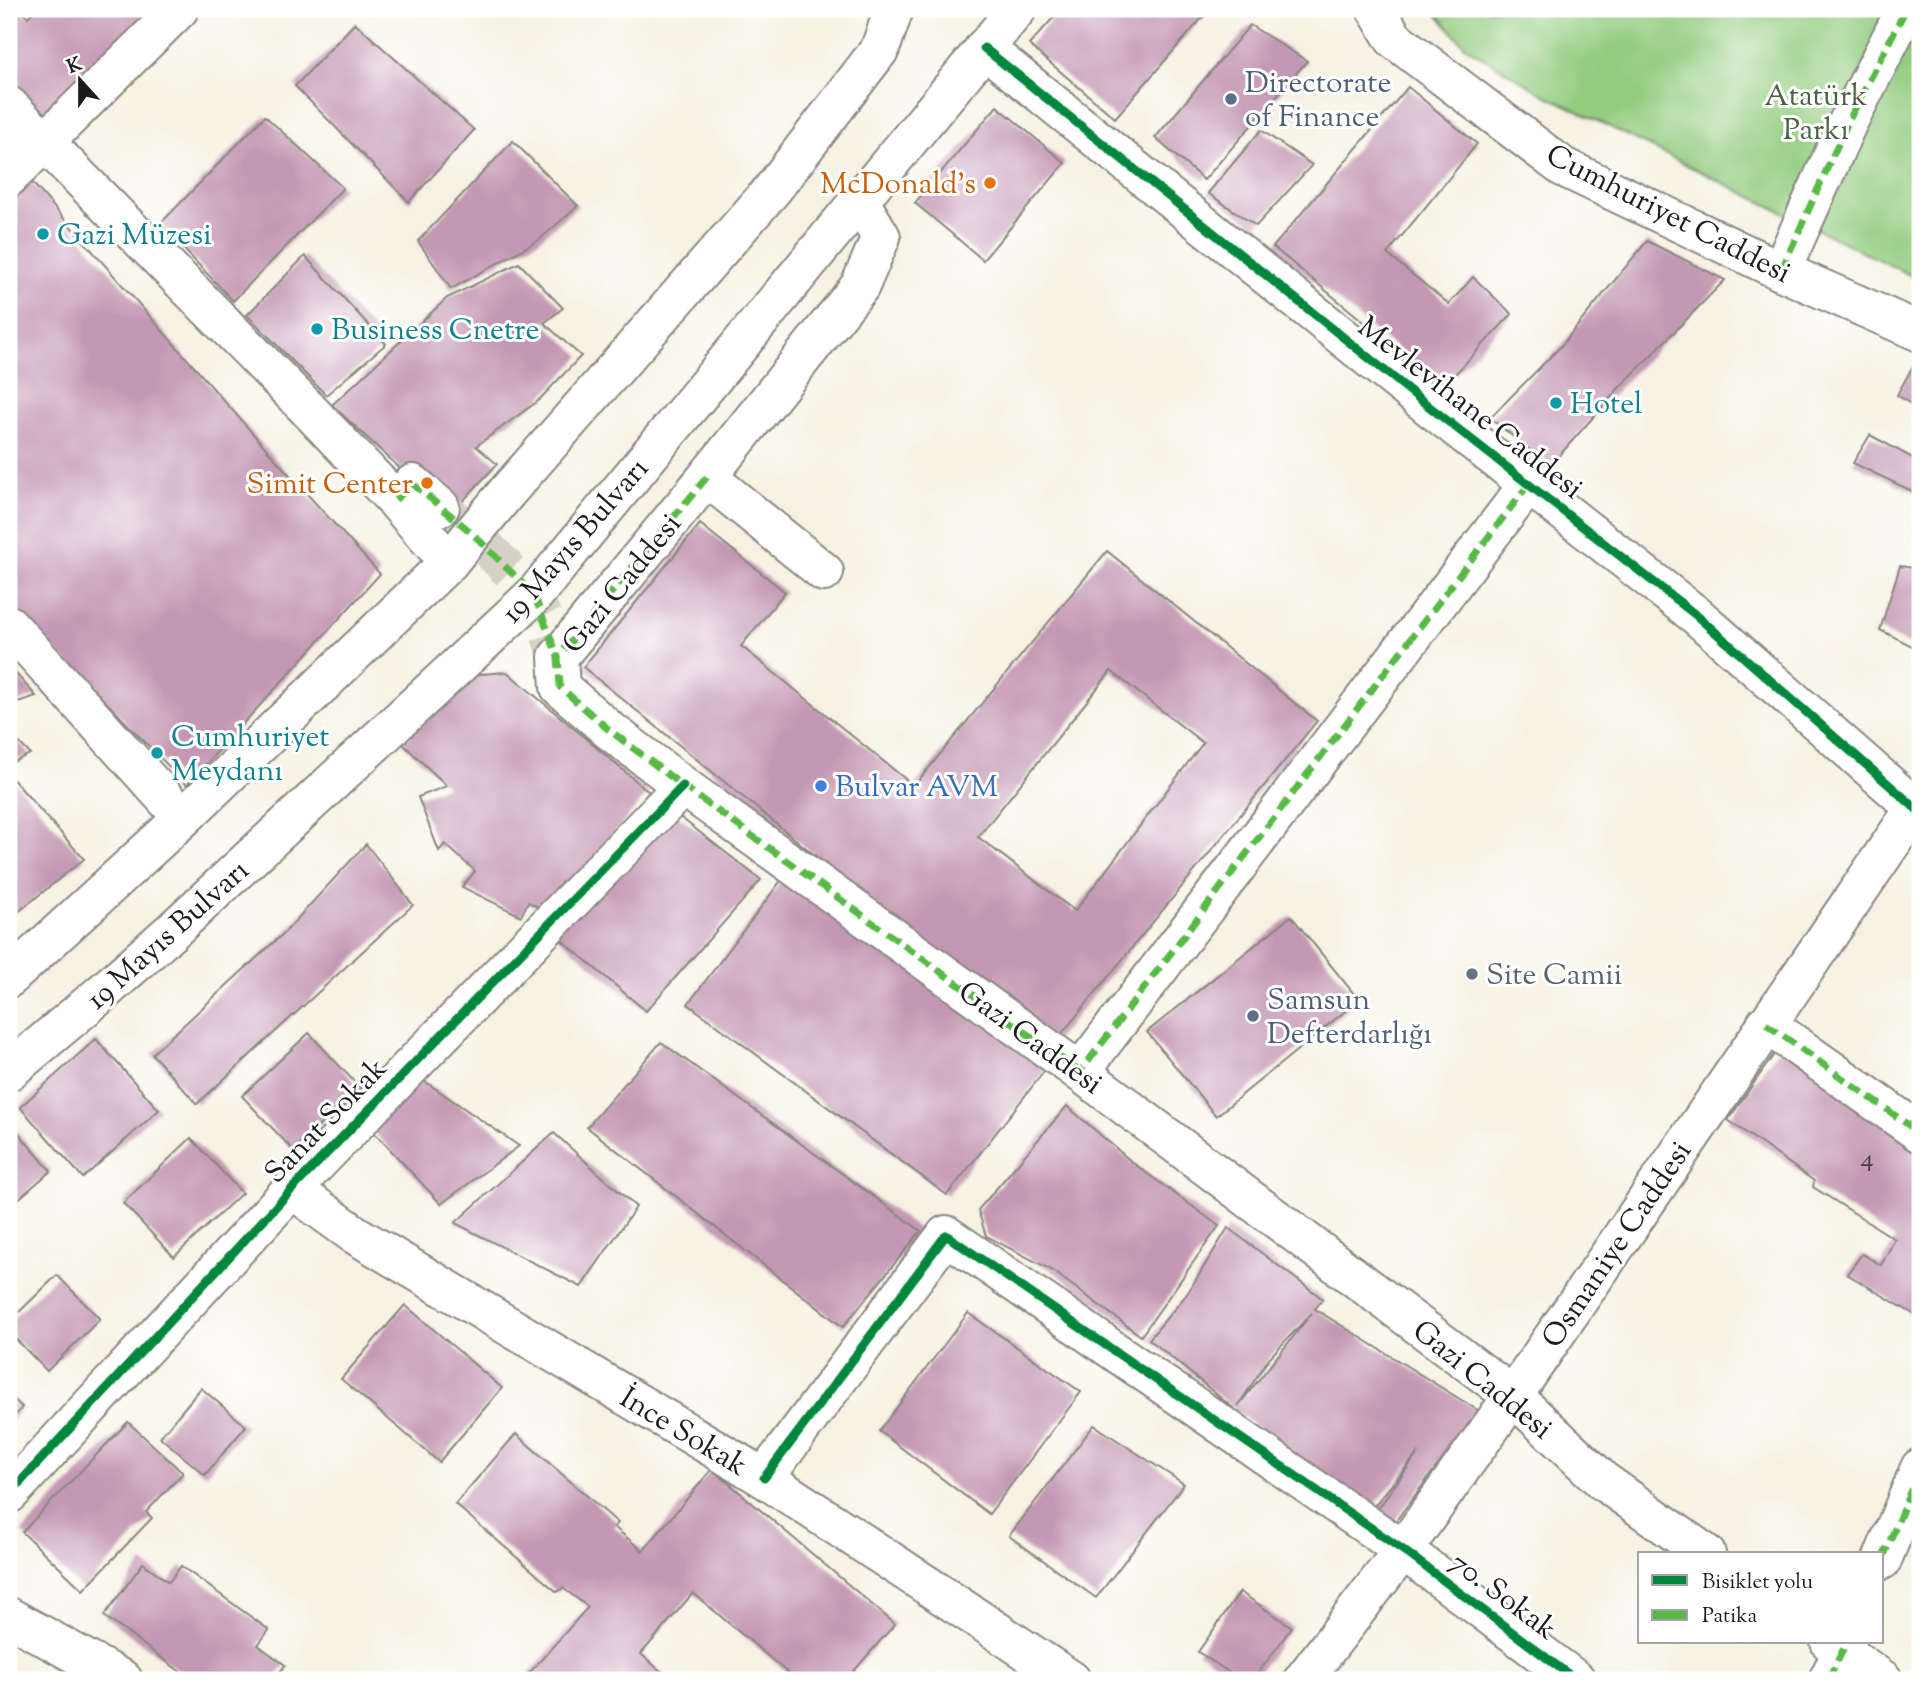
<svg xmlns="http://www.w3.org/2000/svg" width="1929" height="1689" font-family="'Sorts Mill Goudy',serif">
  <rect width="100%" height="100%" fill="#fff"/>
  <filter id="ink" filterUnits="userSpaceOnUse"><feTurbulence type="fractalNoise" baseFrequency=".0143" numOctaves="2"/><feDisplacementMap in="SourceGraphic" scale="14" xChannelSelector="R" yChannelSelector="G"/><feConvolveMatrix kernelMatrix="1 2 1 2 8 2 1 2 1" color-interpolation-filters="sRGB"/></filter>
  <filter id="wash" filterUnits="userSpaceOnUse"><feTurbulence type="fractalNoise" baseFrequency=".00686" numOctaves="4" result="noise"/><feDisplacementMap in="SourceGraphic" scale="28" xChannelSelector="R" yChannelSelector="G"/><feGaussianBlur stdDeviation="1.57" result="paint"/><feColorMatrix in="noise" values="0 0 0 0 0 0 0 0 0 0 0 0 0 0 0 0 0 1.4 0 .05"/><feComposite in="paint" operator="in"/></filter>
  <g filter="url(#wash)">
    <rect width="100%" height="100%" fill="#f6f2e3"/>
    <path fill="#93cc7f" stroke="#58744e" stroke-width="2" d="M 1432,9 L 1920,9 L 1920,280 L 1543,94 L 1466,47 Z"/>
    <g id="blocks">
      <g fill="#c498b4" fill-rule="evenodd">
        <path d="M 9,9 L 19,9 L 28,17 L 36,9 L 165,9 L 39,128 L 9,96 Z"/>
        <path d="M 1061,9 L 1210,9 L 1115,118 L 1029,45 Z"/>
        <path d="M 355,23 L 474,130 L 409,202 L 295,86 Z"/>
        <path d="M 1250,25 L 1307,61 L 1204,180 L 1155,138 Z"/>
        <path d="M 1408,87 L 1477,144 L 1387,254 L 1449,304 L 1473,277 L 1512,314 L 1443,387 L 1273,247 Z"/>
        <path d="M 997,106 L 1065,163 L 983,260 L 915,203 Z"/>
        <path d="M 265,116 L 343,188 L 233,301 L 160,224 Z"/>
        <path d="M 1261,130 L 1312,165 L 1256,226 L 1208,193 Z"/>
        <path d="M 513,141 L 578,206 L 539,240 L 451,289 L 418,241 Z"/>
        <path d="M 29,179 L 277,461 L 380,574 L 187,785 L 9,603 L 9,195 Z"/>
        <path d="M 1647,241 L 1725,280 L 1619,388 L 1550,466 L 1490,418 L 1560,347 Z"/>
        <path d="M 305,256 L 386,344 L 326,395 L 247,315 Z"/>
        <path d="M 519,263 L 563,308 L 544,323 L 581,356 L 538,401 L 476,446 L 497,464 L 450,515 L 332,405 L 447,298 Z"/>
        <path d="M 1917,359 L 1920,360 L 1920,410 L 1897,395 Z"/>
        <path d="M 1870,435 L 1918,461 L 1920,459 L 1920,495 L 1853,463 Z"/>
        <path d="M 700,524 L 785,592 L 741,646 L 914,786 L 1107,551 L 1317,721 L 1051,1047 L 583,667 ZM 1111,671 L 1203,743 L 1075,911 L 978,837 Z"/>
        <path d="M 1900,566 L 1920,569 L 1920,650 L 1880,630 Z"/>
        <path d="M 9,666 L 36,696 L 9,705 Z"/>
        <path d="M 507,672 L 649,792 L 548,912 L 528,902 L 521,916 L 462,887 L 475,871 L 445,844 L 439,851 L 418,797 L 447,786 L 403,744 L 469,675 Z"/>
        <path d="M 9,732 L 30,754 L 9,764 Z"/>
        <path d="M 9,775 L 84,859 L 18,912 L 9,902 Z"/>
        <path d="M 676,814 L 761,880 L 646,1011 L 553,933 Z"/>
        <path d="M 366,844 L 413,905 L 197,1104 L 152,1054 L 286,931 Z"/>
        <path d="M 786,874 L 1050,1064 L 947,1195 L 688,1004 Z"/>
        <path d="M 1291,916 L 1359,1000 L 1216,1116 L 1147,1032 Z"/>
        <path d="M 1794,1026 L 1920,1112 L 1920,1318 L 1847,1274 L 1862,1254 L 1881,1265 L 1895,1239 L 1813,1187 L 1814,1181 L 1728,1120 Z"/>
        <path d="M 309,1033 L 360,1088 L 293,1150 L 242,1096 Z"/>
        <path d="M 96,1039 L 159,1110 L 83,1178 L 20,1107 Z"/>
        <path d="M 661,1042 L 921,1231 L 843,1327 L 587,1127 Z"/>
        <path d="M 417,1076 L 519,1146 L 441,1204 L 370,1128 Z"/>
        <path d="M 1067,1106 L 1133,1163 L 1219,1226 L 1141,1336 L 1050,1269 L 986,1236 L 978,1210 Z"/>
        <path d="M 9,1122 L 51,1171 L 9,1207 Z"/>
        <path d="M 554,1133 L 636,1207 L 581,1287 L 455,1223 Z"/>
        <path d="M 191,1138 L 242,1193 L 174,1257 L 123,1203 Z"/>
        <path d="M 1228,1228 L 1323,1299 L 1315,1309 L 1479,1411 L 1394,1523 L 1372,1517 L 1419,1452 L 1371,1510 L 1311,1472 L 1149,1339 L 1187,1294 ZM 1312,1313 L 1238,1406 L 1269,1358 Z"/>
        <path d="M 57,1275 L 100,1319 L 47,1371 L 9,1332 L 9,1322 Z"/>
        <path d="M 405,1305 L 502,1388 L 439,1462 L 341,1379 Z"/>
        <path d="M 968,1313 L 1081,1392 L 989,1514 L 879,1431 Z"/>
        <path d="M 201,1388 L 246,1426 L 205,1475 L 160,1437 Z"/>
        <path d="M 9,1395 L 22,1407 L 9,1424 Z"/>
        <path d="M 128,1422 L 183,1473 L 146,1512 L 152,1518 L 83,1590 L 22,1532 Z"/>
        <path d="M 1094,1425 L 1184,1484 L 1096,1598 L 1009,1536 Z"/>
        <path d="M 516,1434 L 618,1523 L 614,1527 L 643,1551 L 712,1469 L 895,1624 L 846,1680 L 796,1680 L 693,1593 L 641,1654 L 671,1680 L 523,1680 L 588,1607 L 563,1588 L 557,1592 L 455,1504 Z"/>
        <path d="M 143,1563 L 169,1582 L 181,1566 L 269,1630 L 258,1645 L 285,1665 L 274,1680 L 192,1680 L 104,1616 Z"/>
        <path d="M 1240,1592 L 1292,1627 L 1253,1680 L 1241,1680 L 1198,1652 Z"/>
      </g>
    </g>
  </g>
  <g filter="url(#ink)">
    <use href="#blocks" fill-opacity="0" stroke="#898780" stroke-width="2"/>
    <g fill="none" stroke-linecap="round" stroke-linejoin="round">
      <path stroke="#d5d2c5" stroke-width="38" stroke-dasharray="38 19" stroke-linecap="butt" d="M 440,507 L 472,533 L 534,595 L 558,657"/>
      <defs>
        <g id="minor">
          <path d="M 984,48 L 1431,408 L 1697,616 L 1920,812"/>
          <path d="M 9,106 L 304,405 L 395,500 L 449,562"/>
          <path d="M 9,177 L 179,9"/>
          <path d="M 1781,271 L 1848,122 L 1906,9"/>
          <path d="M 707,477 L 558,657 L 560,687 L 608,729 L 683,786 L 1080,1072 L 1528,485"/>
          <path d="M 395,500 L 413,484 L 440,507"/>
          <path d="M 824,572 L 707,477 L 860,286 L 881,237 L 859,200"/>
          <path d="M 9,625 L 183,818"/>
          <path d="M 1766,1024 L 1920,1133"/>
          <path d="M 292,1189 L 354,1234 L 764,1478 L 1071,1680"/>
          <path d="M 764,1478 L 946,1235 L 1403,1550 L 1576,1680"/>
          <path d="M 9,1494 L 292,1189 L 683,786"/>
          <path d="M 1882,1560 L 1920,1468"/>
          <path d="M 1303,1680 L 1403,1550 L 1513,1396 L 1920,801"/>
          <path d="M 1828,1680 L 1847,1642"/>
        </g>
        <g id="major">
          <path d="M 1376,9 L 1394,39 L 1563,167 L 1781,271 L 1920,332"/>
          <path d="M 9,978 L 183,818 L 449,562 L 507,492 L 772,190 L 880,49 L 894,9"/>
          <path d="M 9,1071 L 102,993 L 172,931 L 534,595 L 1017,9"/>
          <path d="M 1080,1072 L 1513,1396 L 1603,1481 L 1706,1554"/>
          <path d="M 9,1617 L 123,1680"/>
          <path d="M 1830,1642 L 1883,1680"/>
        </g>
      </defs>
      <use href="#minor" stroke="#898780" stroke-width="42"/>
      <use href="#major" stroke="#898780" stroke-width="42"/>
      <use href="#minor" stroke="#fff" stroke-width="38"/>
      <use href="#major" stroke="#fff" stroke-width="38"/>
      <g stroke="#58b947" stroke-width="7" stroke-dasharray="14 7" stroke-linecap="butt">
        <path d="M 1781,271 L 1848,122 L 1906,9"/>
        <path d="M 707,477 L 558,657 L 560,687 L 608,729 L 683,786 L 1080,1072 L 1528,485"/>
        <path d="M 395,500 L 413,484 L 472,533 L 534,595 L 558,657"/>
        <path d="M 1766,1024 L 1920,1133"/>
        <path d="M 1882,1560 L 1920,1468"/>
        <path d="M 1828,1680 L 1847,1642"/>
      </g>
      <defs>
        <g id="cycleway">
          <path d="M 984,48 L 1431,408 L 1697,616 L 1920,812"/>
          <path d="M 764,1478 L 946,1235 L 1403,1550 L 1576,1680"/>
          <path d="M 9,1494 L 292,1189 L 683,786"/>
        </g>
      </defs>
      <use href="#cycleway" stroke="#fff" stroke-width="13"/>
      <use href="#cycleway" stroke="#00873e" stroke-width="9"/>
    </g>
  </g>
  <g fill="#5c6f8a" stroke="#fff" stroke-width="2.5">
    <circle cx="1231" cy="99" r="7"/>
    <circle cx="1253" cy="1016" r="7"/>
  </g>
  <g fill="#e8710a" stroke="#fff" stroke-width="2.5">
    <circle cx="990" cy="183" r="7"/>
    <circle cx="427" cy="483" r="7"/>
  </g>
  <g fill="#0f9aa8" stroke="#fff" stroke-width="2.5">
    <circle cx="43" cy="234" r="7"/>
    <circle cx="317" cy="329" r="7"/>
    <circle cx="1556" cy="403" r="7"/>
    <circle cx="157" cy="753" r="7"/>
  </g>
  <circle fill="#3f7fe0" stroke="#fff" stroke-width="2.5" cx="821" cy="786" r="7"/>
  <circle fill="#6b7280" stroke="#fff" stroke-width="2.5" cx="1472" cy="974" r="7"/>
  <g text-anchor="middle" stroke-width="6" stroke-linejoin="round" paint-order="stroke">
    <g font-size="26" fill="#463b42">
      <text x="1867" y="1166">4</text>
    </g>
    <g font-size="30" fill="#4e5e75" stroke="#fff" text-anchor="start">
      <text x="1245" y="92">Directorate<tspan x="1245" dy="34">of Finance</tspan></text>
      <text x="1267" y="1009">Samsun<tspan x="1267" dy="34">Defterdarlığı</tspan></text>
    </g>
    <g font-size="30" fill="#4c6244" stroke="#fff">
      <text x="1816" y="105">Atatürk<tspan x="1816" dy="34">Parkı</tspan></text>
    </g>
    <g font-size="30" fill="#c56008" stroke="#fff" text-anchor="end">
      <text x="976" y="193">McDonald's</text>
      <text x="413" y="493">Simit Center</text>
    </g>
    <g font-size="30" fill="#1c1c1c" stroke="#fff">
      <text transform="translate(1669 213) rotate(27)" y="10">Cumhuriyet Caddesi</text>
      <text transform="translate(1471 407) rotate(38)" y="10">Mevlevihane Caddesi</text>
      <text transform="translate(574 540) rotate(-49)" y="10">19 Mayıs Bulvarı</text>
      <text transform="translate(621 583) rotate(-51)" y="10">Gazi Caddesi</text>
      <text transform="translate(167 934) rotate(-42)" y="10">19 Mayıs Bulvarı</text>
      <text transform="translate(1031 1037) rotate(36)" y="10">Gazi Caddesi</text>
      <text transform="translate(325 1120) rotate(-46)" y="10">Sanat Sokak</text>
      <text transform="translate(1616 1244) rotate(-56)" y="10">Osmaniye Caddesi</text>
      <text transform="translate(1483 1379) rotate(39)" y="10">Gazi Caddesi</text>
      <text transform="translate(684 1431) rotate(31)" y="10">İnce Sokak</text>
      <text transform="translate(1504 1595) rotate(37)" y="10">70. Sokak</text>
    </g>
    <g font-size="30" fill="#0d838f" stroke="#fff" text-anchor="start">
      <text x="57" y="244">Gazi Müzesi</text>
      <text x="331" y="339">Business Cnetre</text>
      <text x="1570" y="413">Hotel</text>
      <text x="171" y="746">Cumhuriyet<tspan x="171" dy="34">Meydanı</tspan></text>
    </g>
    <g font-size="30" fill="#366cbe" stroke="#fff" text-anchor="start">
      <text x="835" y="796">Bulvar AVM</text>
    </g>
    <g font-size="30" fill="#5b616d" stroke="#fff" text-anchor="start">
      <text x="1486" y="984">Site Camii</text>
    </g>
  </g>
  <rect width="1929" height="1689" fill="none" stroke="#fff" stroke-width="35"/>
  <rect x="1638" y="1552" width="245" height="91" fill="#ffffff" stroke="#a4a4a4" stroke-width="2"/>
  <rect x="1652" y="1575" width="35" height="10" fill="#00873e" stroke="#a4a4a4" stroke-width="2"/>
  <text x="1702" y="1588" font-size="21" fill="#1c1c1c">Bisiklet yolu</text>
  <rect x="1652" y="1610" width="35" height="10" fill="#58b947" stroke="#a4a4a4" stroke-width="2"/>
  <text x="1702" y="1622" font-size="21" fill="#1c1c1c">Patika</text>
  <g transform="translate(80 80) rotate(339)" stroke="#ffffff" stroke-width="5" paint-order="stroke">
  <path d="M0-5L12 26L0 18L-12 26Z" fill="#1c1c1c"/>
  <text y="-10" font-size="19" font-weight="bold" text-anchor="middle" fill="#1c1c1c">K</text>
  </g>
</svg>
